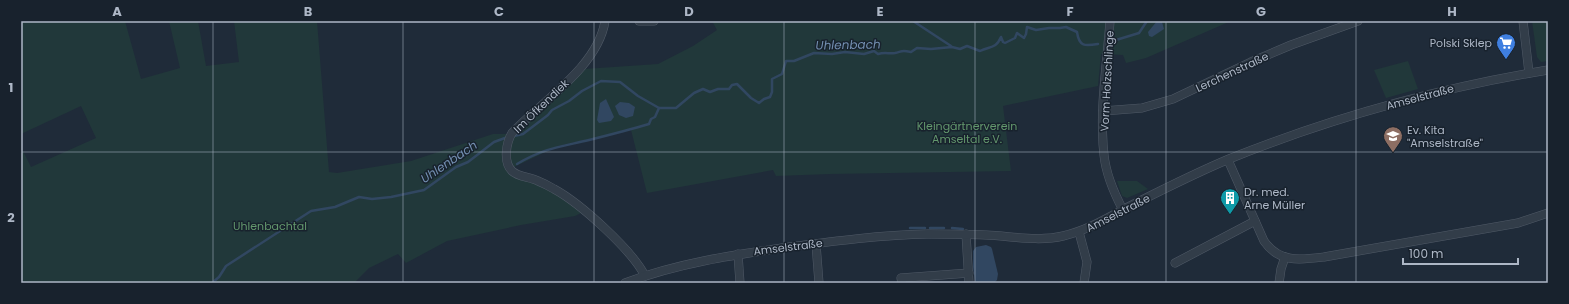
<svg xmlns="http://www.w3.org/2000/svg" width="1569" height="304" font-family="Poppins,sans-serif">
  <rect width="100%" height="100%" fill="#1f2b39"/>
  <g fill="#21383a">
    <path d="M 21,21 L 125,21 L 141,79 L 180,68 L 169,21 L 198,21 L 206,66 L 239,62 L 234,21 L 317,21 L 329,172 L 337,173 L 411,161 L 493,134 L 513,134 L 584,69 L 658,64 L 693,46 L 717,30 L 712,21 L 1231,21 L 1146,58 L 1126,63 L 1123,55 L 1101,54 L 1098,86 L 1003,106 L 1011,171 L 830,174 L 776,176 L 773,170 L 647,193 L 631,130 L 558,146 L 512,168 L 508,173 L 538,183 L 583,212 L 575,216 L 521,225 L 447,241 L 406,263 L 398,254 L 369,268 L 354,283 L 21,283 L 21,147 L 31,167 L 96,138 L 81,106 L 21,134 Z"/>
    <path d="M 1532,21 L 1548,21 L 1548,61 L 1541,62 L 1537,57 Z"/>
    <path d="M 1408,61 L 1418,89 L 1386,98 L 1374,70 Z"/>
    <path d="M 1117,181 L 1137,181 L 1148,189 L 1127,198 L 1122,196 Z"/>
  </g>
  <g fill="#314761">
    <path d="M 1157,21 L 1162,22 L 1164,29 L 1152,37 L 1149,36 L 1148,32 Z"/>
    <path d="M 606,99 L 614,117 L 611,121 L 599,123 L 597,120 L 600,103 Z"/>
    <path d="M 620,102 L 629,103 L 635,107 L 633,116 L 626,118 L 619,115 L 615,106 Z"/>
    <path d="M 986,245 L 991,247 L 992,249 L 998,274 L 997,280 L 994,283 L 978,283 L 975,281 L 973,267 L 973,251 L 976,247 Z"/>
  </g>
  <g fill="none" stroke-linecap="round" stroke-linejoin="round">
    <g stroke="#314761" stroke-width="2.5">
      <path d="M 913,21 L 951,46"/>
      <path d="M 1116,40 L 1139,33 L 1147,21"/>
      <path d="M 514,136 L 523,134 L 548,115 L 552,110 L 569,101 L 582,91 L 601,81 L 620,82 L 638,96 L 659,108 L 676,108 L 694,93 L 703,89 L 710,92 L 718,89 L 729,89 L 732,85 L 737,84 L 751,98 L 759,103 L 764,99 L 770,97 L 772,92 L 772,79 L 782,74 L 786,61 L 794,61 L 814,53 L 832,54 L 845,52 L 864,54 L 874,51 L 878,54 C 885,52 889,54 895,53 C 903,51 902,50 911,52 L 917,48 L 931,49 L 952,47 L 960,49 L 967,46 L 980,51 C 990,46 996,49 1001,37 L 1003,42 L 1005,43 L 1015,38 L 1017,33 L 1024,38 L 1026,34 L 1027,27 L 1036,30 L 1049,28 L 1060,28 L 1066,27 L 1077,32 C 1079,47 1085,46 1098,44"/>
      <path d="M 517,164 C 544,148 560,147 589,140 C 609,135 629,130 649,124 L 651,119 L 655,117 L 659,108"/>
      <path d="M 910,228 L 925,228"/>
      <path d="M 930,228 L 944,228"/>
      <path d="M 952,228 L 963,229"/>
      <path d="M 212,283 L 219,277 L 226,266 L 311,211 L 335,207 L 359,197 L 372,199 L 391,197 L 424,190 L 456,167 L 468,162 L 494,142 L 505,138"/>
    </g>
    <defs>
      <g id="street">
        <path d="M 605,21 C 598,67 541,102 512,133 C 506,143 503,162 512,171 C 518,177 530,177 538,181 C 543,183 549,186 554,189 C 580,203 632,250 645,276"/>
        <path d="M 639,21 L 654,21"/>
        <path d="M 1110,21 C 1107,65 1099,111 1104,155 C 1106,175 1114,193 1123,210"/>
        <path d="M 1523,21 L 1529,73"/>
        <path d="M 1103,111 L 1142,108 L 1173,99 L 1251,62 L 1291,45 L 1358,21"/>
        <path d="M 1228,160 L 1264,241 C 1279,263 1300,260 1324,257 L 1518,223 L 1548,213"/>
        <path d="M 1079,232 L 1087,262 L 1084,283"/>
        <path d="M 966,234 L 969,283"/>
        <path d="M 816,244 L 819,283"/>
        <path d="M 738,254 L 740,283"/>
        <path d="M 1175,263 L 1255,221"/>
        <path d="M 625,283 C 678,263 733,255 789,247 C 835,241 881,235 928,234 C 947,234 967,234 986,235 C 1011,236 1038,242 1063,236 C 1085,231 1104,220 1124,209 C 1158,192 1193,174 1229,159 C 1331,118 1439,88 1548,70"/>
        <path d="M 902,283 L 901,278 L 969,273"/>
        <path d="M 1279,283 L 1281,269 L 1285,257"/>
      </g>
    </defs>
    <use href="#street" stroke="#505a67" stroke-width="9"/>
    <use href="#street" stroke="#323d49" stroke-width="8"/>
  </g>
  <path fill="none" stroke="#adb7c6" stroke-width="1" stroke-opacity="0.55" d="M 213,21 L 213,283M 403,21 L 403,283M 594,21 L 594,283M 784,21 L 784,283M 975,21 L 975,283M 1166,21 L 1166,283M 1356,21 L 1356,283M 21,152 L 1548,152"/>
  <defs>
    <symbol id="supermarket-pin" viewBox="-11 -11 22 30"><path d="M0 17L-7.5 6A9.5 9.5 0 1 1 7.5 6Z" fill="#3f7fe0" stroke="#18222d"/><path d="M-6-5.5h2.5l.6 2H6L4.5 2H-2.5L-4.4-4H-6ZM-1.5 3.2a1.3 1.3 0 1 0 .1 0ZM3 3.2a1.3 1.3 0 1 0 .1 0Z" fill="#fff"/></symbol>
    <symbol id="school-pin" viewBox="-11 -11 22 30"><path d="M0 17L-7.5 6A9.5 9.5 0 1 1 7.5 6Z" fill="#8d6e63" stroke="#18222d"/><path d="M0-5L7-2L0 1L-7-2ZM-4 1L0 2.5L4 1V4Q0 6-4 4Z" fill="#fff"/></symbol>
    <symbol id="building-pin" viewBox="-11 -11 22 30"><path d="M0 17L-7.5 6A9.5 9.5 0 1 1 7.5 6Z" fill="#0f9aa8" stroke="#18222d"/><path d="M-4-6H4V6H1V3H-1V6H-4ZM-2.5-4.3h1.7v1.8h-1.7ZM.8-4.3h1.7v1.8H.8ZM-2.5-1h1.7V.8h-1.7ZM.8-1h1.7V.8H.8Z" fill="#fff"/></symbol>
  </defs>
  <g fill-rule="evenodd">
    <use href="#supermarket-pin" x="1495" y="32" width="22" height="30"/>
    <use href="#school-pin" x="1382" y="125" width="22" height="30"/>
    <use href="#building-pin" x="1219" y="187" width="22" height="30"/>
  </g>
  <g text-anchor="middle" stroke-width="3" stroke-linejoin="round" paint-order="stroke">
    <g font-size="11" fill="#adb7c6" stroke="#18222d" text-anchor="start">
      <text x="1492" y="47" text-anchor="end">Polski Sklep</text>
      <text x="1407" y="134">Ev. Kita<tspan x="1407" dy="13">"Amselstraße"</tspan></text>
      <text x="1244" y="196">Dr. med.<tspan x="1244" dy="13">Arne Müller</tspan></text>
    </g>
    <g font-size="11" fill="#adb7c6" stroke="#18222d">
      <text transform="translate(1232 72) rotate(-25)" y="4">Lerchenstraße</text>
      <text transform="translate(1107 81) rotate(-87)" y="4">Vorm Holzschlinge</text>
      <text transform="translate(1420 97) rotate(-15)" y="4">Amselstraße</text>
      <text transform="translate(541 106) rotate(-44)" y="4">Im Öfkendiek</text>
      <text transform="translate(1118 213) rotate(-27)" y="4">Amselstraße</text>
      <text transform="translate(788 247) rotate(-7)" y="4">Amselstraße</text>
    </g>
    <g font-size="11" fill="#63986d" stroke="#18222d">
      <text x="967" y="130">Kleingärtnerverein<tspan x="967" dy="13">Amseltal e.V.</tspan></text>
      <text x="270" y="230">Uhlenbachtal</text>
    </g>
    <g font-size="12" font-style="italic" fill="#738fb1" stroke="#18222d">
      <text transform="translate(848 45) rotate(-1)" y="4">Uhlenbach</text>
      <text transform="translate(449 162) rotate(-34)" y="4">Uhlenbach</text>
    </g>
  </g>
  <rect width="1569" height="304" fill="none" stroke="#18222d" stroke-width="44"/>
  <path d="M1403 258v6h115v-6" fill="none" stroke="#adb7c6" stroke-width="2"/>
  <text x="1409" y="258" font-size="12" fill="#adb7c6" stroke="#18222d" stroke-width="3" paint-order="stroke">100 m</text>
  <rect x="22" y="22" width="1525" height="260" fill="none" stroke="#adb7c6" stroke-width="1.5"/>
  <g font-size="13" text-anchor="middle" font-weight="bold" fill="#adb7c6">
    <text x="117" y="16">A</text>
    <text x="308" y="16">B</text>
    <text x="499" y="16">C</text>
    <text x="689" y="16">D</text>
    <text x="880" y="16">E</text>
    <text x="1070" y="16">F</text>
    <text x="1261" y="16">G</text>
    <text x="1452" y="16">H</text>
    <text x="11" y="92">1</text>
    <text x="11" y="222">2</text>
  </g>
</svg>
